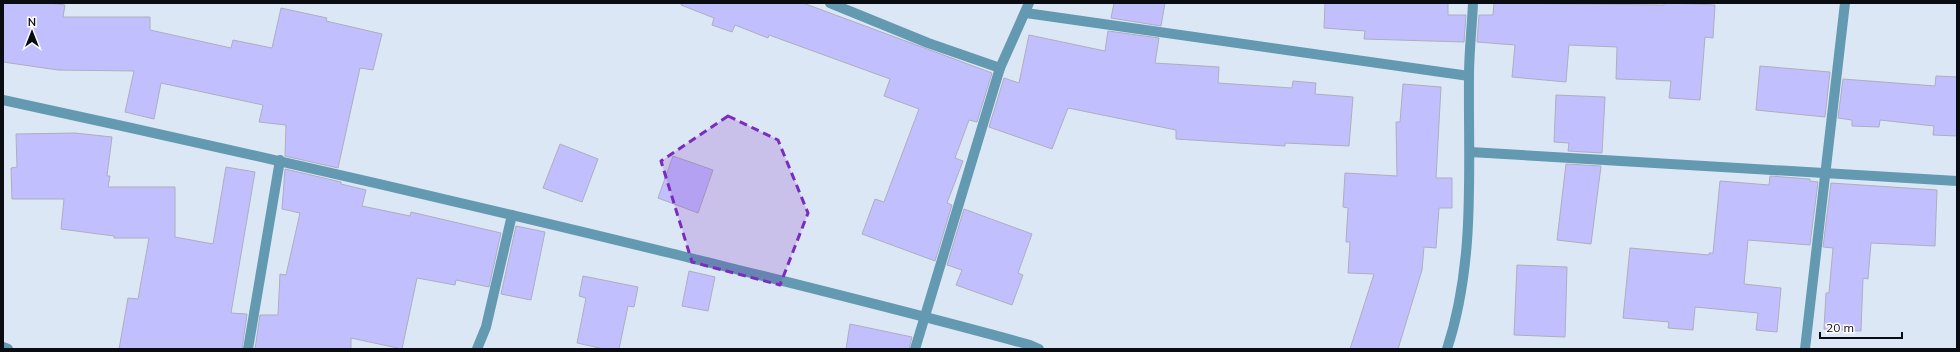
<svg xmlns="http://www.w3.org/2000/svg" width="1960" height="352" font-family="Mulish,sans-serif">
  <rect width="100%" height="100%" fill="#dce7f6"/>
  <g fill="#c2bfff" stroke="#aeaebe">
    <path d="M 3,3 L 48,3 L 65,5 L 63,17 L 150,17 L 150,30 L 231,48 L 233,40 L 272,48 L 281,8 L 327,18 L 326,21 L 382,34 L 373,70 L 360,68 L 338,168 L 285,156 L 286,125 L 259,122 L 263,105 L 161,83 L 154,119 L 125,112 L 134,71 L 58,70 L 3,62 Z"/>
    <path d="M 681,3 L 803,3 L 992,73 L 977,122 L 969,120 L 955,158 L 963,161 L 947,203 L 952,205 L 935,261 L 862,234 L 875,199 L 884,202 L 919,109 L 884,96 L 890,79 L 769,35 L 768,38 L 735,25 L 732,32 L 712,25 L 714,18 L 681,5 Z"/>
    <path d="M 1114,3 L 1165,3 L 1161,26 L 1111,18 Z"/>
    <path d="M 1325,3 L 1448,3 L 1448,15 L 1466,15 L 1464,42 L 1364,39 L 1365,31 L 1324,28 Z"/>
    <path d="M 1494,3 L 1664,5 L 1664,3 L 1670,3 L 1715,5 L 1713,38 L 1705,37 L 1700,100 L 1669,98 L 1671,81 L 1616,79 L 1617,47 L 1569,45 L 1566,82 L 1512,77 L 1515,45 L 1477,42 L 1479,15 L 1493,15 Z"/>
    <path d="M 1108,31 L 1159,38 L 1155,63 L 1219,67 L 1218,83 L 1292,88 L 1293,81 L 1316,83 L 1315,94 L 1353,97 L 1349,146 L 1285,143 L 1285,146 L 1176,139 L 1176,130 L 1068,108 L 1052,149 L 989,127 L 1004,78 L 1019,83 L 1029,35 L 1105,51 Z"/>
    <path d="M 1760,66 L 1830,72 L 1825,117 L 1756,110 Z"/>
    <path d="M 1936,76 L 1957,77 L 1957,136 L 1933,135 L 1934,126 L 1880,120 L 1879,127 L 1852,126 L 1852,120 L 1838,118 L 1843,79 L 1935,86 Z"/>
    <path d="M 1403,84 L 1441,87 L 1436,178 L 1452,178 L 1452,208 L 1439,208 L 1436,248 L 1424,247 L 1422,270 L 1398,349 L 1350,349 L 1374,274 L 1348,273 L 1350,242 L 1346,242 L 1348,208 L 1343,207 L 1345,173 L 1397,176 L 1396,122 L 1400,122 Z"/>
    <path d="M 1556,95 L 1605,97 L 1602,153 L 1568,151 L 1569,143 L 1554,142 Z"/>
    <path d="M 75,133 L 112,137 L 107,176 L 110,176 L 108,187 L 175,187 L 175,237 L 213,244 L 226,167 L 255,172 L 231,313 L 247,314 L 242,349 L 119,349 L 128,298 L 138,299 L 149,238 L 114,238 L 114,236 L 61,229 L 64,199 L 12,199 L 11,168 L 17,167 L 16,134 Z"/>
    <path d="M 560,144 L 598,159 L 582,202 L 543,188 Z"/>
    <path d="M 673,156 L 713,170 L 698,213 L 658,198 Z"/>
    <path d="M 1566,164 L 1601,166 L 1591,244 L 1557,240 Z"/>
    <path d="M 285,169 L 341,182 L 341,184 L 366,190 L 362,206 L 410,216 L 411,212 L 501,233 L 489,287 L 456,280 L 455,285 L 417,278 L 402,349 L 351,338 L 351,349 L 255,349 L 260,315 L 278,315 L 280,274 L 286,275 L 300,213 L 282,209 Z"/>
    <path d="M 1770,176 L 1810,179 L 1810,181 L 1818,182 L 1810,245 L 1748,240 L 1744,284 L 1781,288 L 1777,332 L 1756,330 L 1758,313 L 1695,307 L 1693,330 L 1668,328 L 1669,322 L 1623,318 L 1630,248 L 1709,255 L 1709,253 L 1713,253 L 1720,181 L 1769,185 Z"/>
    <path d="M 1831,183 L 1937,190 L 1935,246 L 1871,243 L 1868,279 L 1863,278 L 1861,331 L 1824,329 L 1826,293 L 1829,293 L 1833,248 L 1823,247 Z"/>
    <path d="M 964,209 L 1032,234 L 1018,273 L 1023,275 L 1012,305 L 956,285 L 962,270 L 947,265 Z"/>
    <path d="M 516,226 L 545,232 L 531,300 L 501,294 Z"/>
    <path d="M 1517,265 L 1567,267 L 1565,337 L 1514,335 Z"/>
    <path d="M 689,271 L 715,277 L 708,311 L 682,306 Z"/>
    <path d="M 583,276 L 638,287 L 634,307 L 628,306 L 619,349 L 604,349 L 577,343 L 586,298 L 579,296 Z"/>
    <path d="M 850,324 L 912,337 L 909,349 L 846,349 Z"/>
  </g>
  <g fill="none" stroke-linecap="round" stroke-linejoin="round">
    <g stroke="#639ab1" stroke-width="10">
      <path d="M 830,3 L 928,43 L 1000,68"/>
      <path d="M 1026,13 L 1469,76"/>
      <path d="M 3,100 C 226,148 448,199 670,253 C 791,283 911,312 1030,345 L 1039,349"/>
      <path d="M 1470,152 L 1957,181"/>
      <path d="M 3,347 L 8,349"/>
      <path d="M 248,349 L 280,160"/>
      <path d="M 477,349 L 486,327 L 512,215"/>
      <path d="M 915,349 L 1000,68 L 1029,3"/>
      <path d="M 1447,349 C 1476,261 1468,167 1469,76 C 1469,51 1472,27 1473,3"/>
      <path d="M 1805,349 L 1845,3"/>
    </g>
  </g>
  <path fill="#7b2cbf" fill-opacity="0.2" stroke="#7b2cbf" stroke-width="3" stroke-dasharray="8 5" stroke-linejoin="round" d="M 728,116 L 778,140 L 808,213 L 780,285 L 692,262 L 661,161 Z"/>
  <rect width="1960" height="352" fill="none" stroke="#090d11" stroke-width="8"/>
  <g transform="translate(32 32)" stroke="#ffffff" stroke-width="3" paint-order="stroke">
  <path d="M0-3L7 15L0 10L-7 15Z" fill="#090d11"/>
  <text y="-6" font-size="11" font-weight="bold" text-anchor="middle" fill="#090d11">N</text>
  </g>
  <path d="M1820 332v6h82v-6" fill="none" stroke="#090d11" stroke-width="2"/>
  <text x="1826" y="332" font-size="12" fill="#090d11" stroke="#ffffff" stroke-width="3" paint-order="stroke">20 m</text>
</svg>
